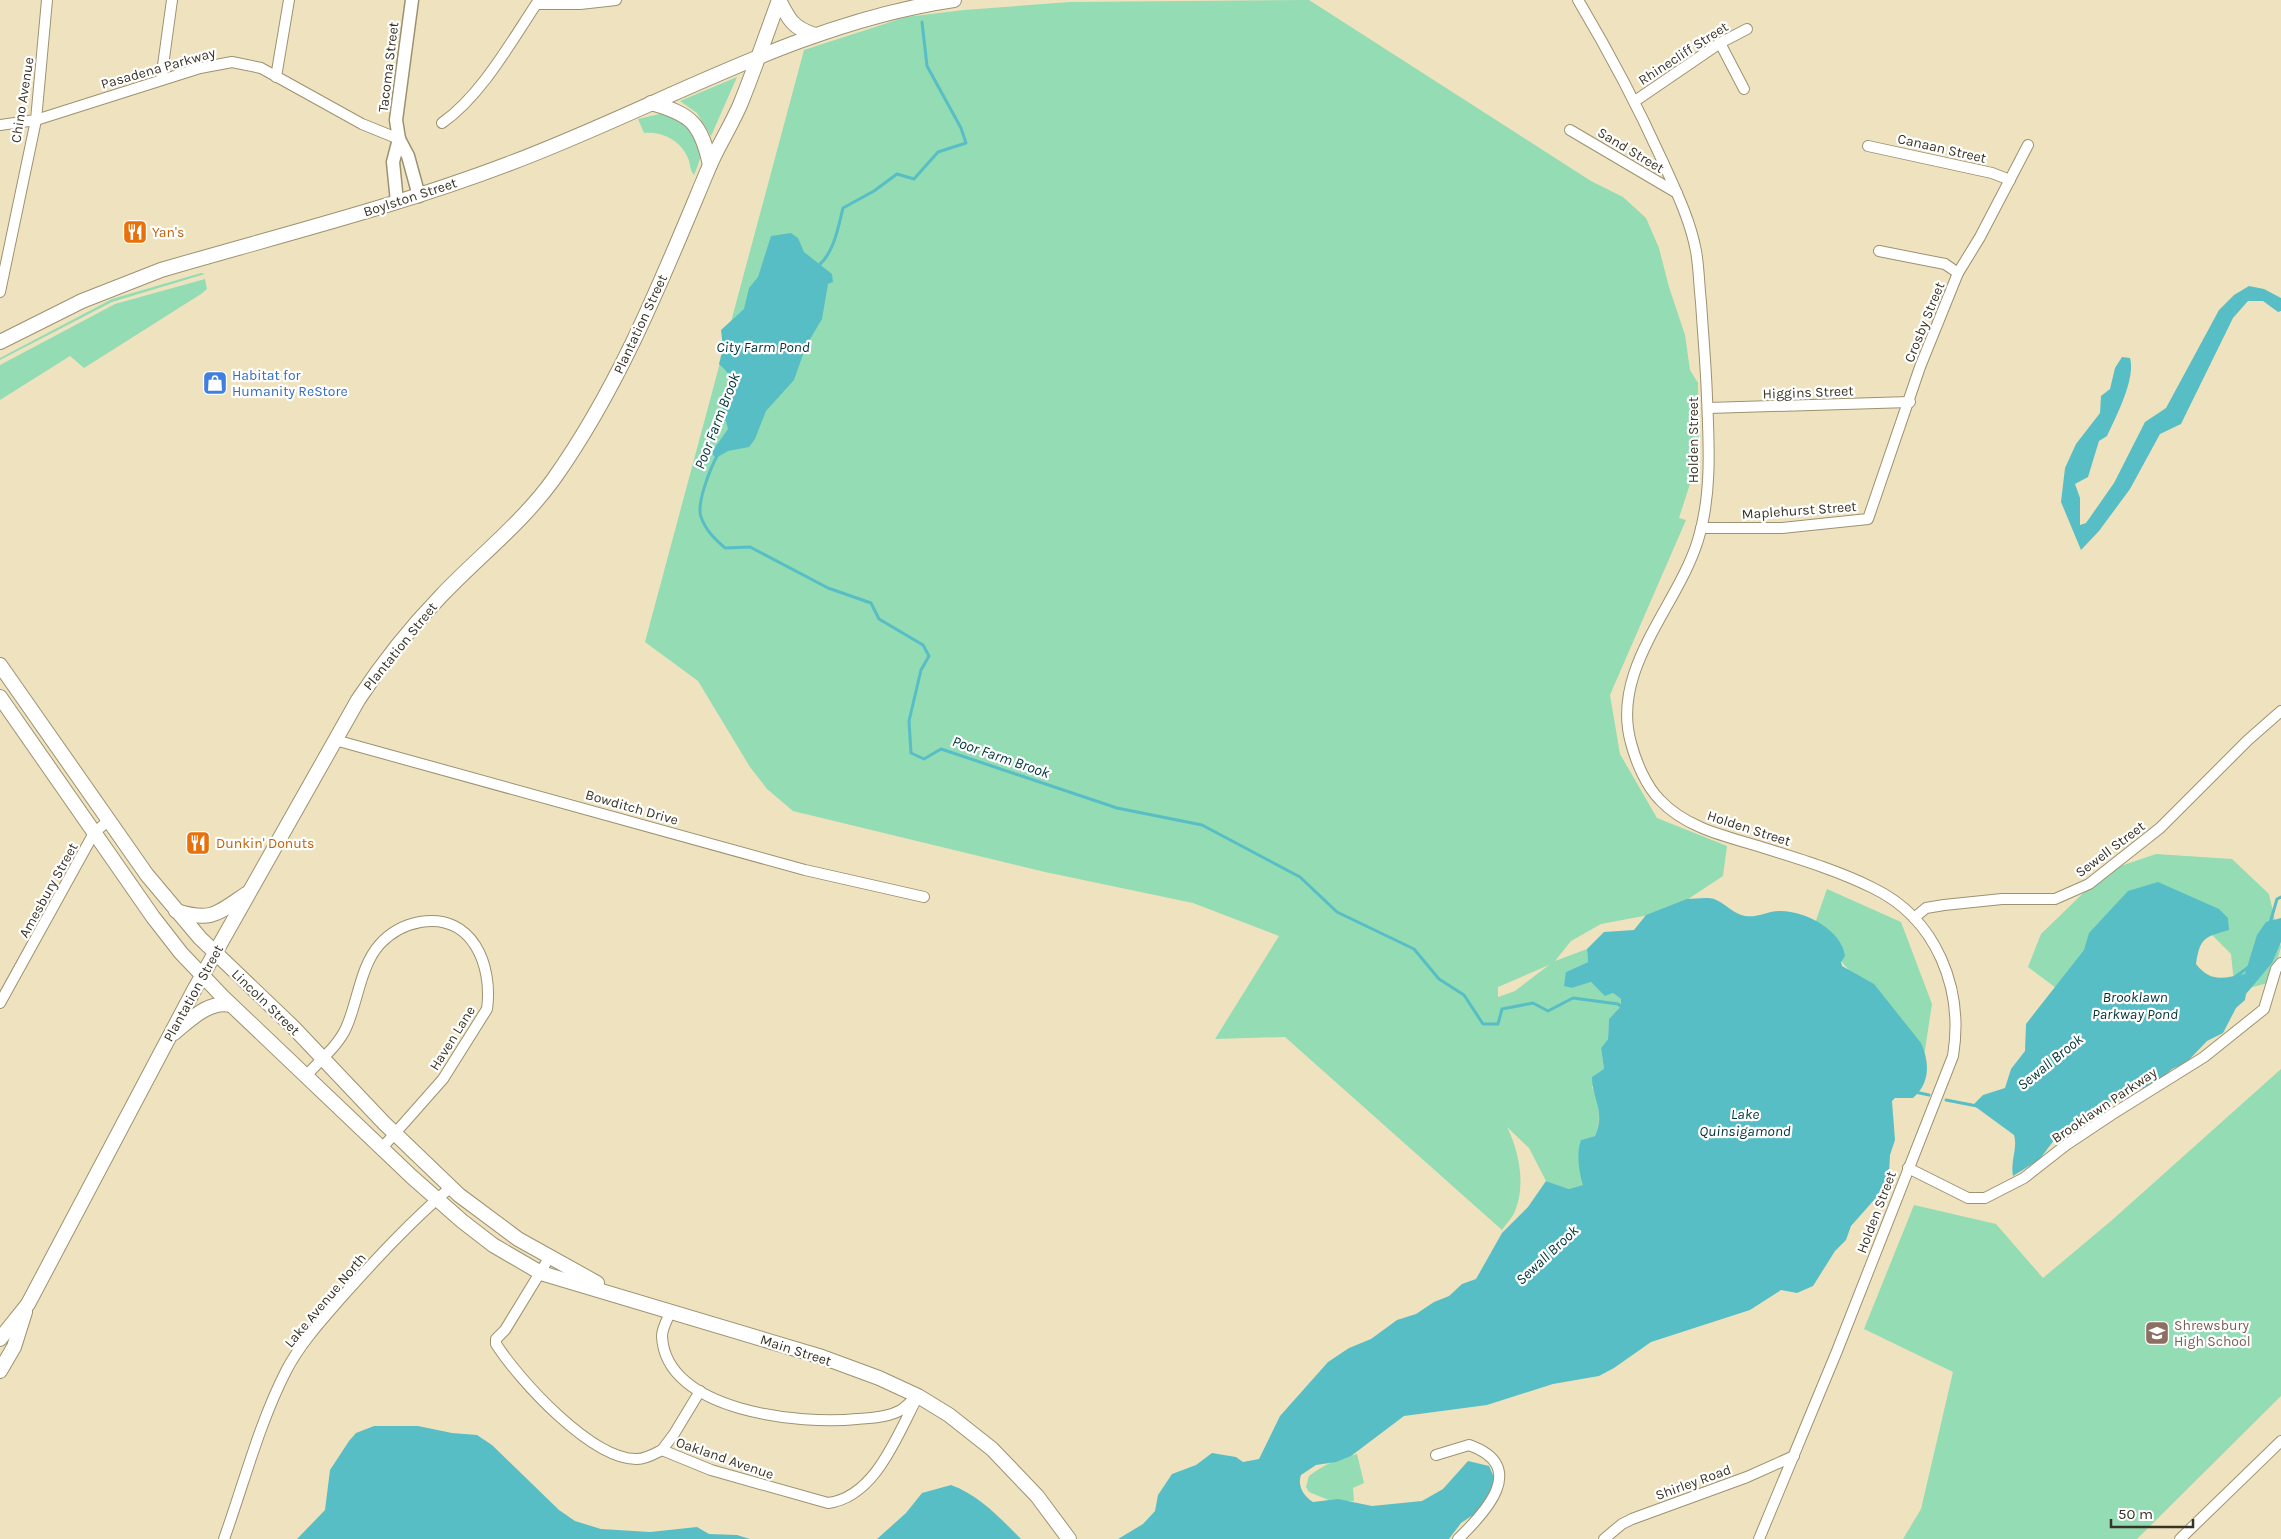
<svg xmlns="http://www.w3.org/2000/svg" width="2281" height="1539" font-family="Karla,sans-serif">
  <rect width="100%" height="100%" fill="#efe3bf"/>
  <g fill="#93dcb4" fill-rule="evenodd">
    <path d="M 1309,0 L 1591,181 L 1623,197 L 1646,218 L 1659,248 L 1669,287 L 1685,335 L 1690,370 L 1698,383 L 1699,456 L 1679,518 L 1686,520 L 1610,695 L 1620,754 L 1657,818 L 1727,846 L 1723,876 L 1670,911 L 1601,924 L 1571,941 L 1555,961 L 1587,949 L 1588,962 L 1566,972 L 1572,988 L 1591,982 L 1605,995 L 1613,993 L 1621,999 L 1621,1006 L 1609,1019 L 1608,1039 L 1601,1048 L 1604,1069 L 1592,1087 C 1599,1103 1602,1119 1595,1136 L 1581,1140 L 1584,1185 L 1569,1189 L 1546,1181 L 1529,1148 L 1507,1127 C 1519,1151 1526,1185 1515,1211 C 1513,1217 1506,1224 1502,1230 L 1285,1037 L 1215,1039 L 1279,936 L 1193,903 L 1045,872 L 793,811 L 767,789 L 750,767 L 698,681 L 645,642 L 804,50 L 906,17 L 964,10 L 1070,2 ZM 1549,965 L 1515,991 L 1498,997 L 1498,987 Z"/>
    <path d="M 737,77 L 711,136 L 697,113 L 680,101 Z"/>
    <path d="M 664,113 C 683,117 698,130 701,151 C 701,158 697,168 694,175 C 689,169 691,163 687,156 C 680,140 661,131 644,133 L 638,119 Z"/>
    <path d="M 201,273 L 205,274 L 112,302 L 0,360 L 0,358 L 112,299 Z"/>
    <path d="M 205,279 L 207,289 L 201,294 L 84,368 L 70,356 L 0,400 L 0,365 L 115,304 Z"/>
    <path d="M 2156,854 L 2232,859 L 2269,894 L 2281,947 L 2271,982 L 2235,992 L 2231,954 L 2209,932 L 2064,994 L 2028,967 L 2041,934 L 2106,871 Z"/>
    <path d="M 1827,889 L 1901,922 L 1932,1004 L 1924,1056 L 1813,929 Z"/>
    <path d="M 2281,1069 L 2281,1396 L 2137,1539 L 1903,1539 L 1921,1509 L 1953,1372 L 1864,1329 L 1914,1205 L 1996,1224 L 2043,1278 L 2111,1221 Z"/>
    <path d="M 1357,1454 L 1364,1483 L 1353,1488 L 1354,1501 L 1331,1501 L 1309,1492 L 1306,1487 L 1309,1476 C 1325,1464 1337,1459 1357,1454 Z"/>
  </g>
  <g fill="#58bec6">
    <path d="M 791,233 L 798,238 L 804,252 L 832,274 L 833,282 L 828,284 L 822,319 L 806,346 L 794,380 L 766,411 L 755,439 L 749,447 L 728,451 L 716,458 L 711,453 L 728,429 C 727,422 722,413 723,406 C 724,388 743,385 719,364 L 723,348 L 721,330 L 744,309 L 749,288 L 758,277 L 771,236 Z"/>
    <path d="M 2249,286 L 2264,289 L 2281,298 L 2281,311 L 2278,312 L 2263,301 L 2248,301 L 2233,318 L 2181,424 L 2160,434 L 2130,489 L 2099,531 L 2081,550 L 2061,502 L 2065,468 L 2076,444 L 2100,413 L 2101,396 L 2110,389 L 2115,368 L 2122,357 L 2130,358 C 2136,378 2116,417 2107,436 L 2099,441 L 2088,477 L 2075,484 L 2080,498 L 2080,525 L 2086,523 L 2114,483 L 2145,422 L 2166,408 L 2219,310 L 2234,295 Z"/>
    <path d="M 2158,882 L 2219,909 L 2228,918 L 2229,930 C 2205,937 2200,937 2196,964 C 2211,983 2223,978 2245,974 L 2257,935 L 2266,922 L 2281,918 L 2281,942 L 2272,963 L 2246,994 L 2245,1000 L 2236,1008 L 2223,1033 L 2207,1041 L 2186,1063 L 2172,1069 L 2155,1085 L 2132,1091 L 2121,1100 L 2112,1101 L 2101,1111 L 2096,1112 L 2084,1126 L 2058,1135 L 2039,1160 L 2013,1176 C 2010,1161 2018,1148 2014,1135 L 1973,1105 L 1983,1095 L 2005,1088 L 2011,1069 L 2025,1051 L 2026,1024 L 2084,950 L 2089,933 L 2128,891 Z"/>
    <path d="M 1687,899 C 1695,899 1707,897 1714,899 C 1725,903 1733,914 1745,916 C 1757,918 1768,911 1779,911 C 1804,910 1842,930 1845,956 L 1841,962 L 1842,966 L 1874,984 L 1921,1043 C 1930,1063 1930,1083 1913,1098 L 1895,1098 L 1892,1101 L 1895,1140 L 1890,1155 L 1889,1174 L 1882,1191 L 1851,1226 L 1846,1240 L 1835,1251 L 1813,1286 L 1797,1293 L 1781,1290 L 1750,1310 L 1651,1342 L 1614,1368 L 1599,1376 L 1553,1384 L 1487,1405 L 1404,1416 L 1351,1456 L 1336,1462 L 1316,1465 L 1301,1475 C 1297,1486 1304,1496 1313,1502 L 1338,1499 L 1372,1506 L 1422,1501 L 1443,1489 L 1468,1461 L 1489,1466 L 1494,1477 L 1493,1495 L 1476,1513 L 1461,1523 L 1449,1539 L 1118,1539 L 1143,1524 L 1155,1511 L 1158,1495 L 1172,1474 L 1196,1465 L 1212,1453 L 1236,1457 L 1243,1462 L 1259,1459 L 1280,1416 L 1328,1362 L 1349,1348 L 1371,1339 L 1397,1320 L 1416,1314 L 1434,1302 L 1449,1296 L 1462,1284 L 1476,1279 L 1502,1233 L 1528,1207 L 1546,1181 L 1569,1189 L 1583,1185 C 1579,1172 1576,1153 1581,1140 L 1595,1136 C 1606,1110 1592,1100 1592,1077 L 1604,1069 L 1601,1048 L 1608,1039 L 1609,1019 L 1621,1006 L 1621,999 L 1613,993 L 1605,996 L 1591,982 L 1572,988 L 1564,986 L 1566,972 L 1588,962 L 1587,949 L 1604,932 L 1634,930 L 1646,915 Z"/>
    <path d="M 374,1426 L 418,1426 L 452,1433 L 477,1435 L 492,1445 L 559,1510 L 575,1521 L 601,1529 L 650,1532 L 697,1527 L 709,1534 L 737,1535 L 750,1539 L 297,1539 L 325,1510 L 330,1470 L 349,1441 L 356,1433 Z"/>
    <path d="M 951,1485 C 979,1495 1001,1519 1021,1539 L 877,1539 L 906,1513 L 922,1493 Z"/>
  </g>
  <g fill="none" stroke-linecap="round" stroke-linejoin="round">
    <g stroke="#58bec6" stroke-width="3">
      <path d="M 818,266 C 834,253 838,228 843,208 L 874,191 L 897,174 L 914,179 L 938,152 L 966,143 L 961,128 L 927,66 L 922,22"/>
      <path d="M 718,454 C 711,467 696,503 701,517 C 706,531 715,539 725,548 L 750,547 L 828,588 L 871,603 L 879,619 L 923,645 L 929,656 L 921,670 L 909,721 L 911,753 L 924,759 L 941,749 L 1117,808 L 1202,825 L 1300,877 L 1337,912 L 1414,949 L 1439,979 L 1464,995 L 1483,1024 L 1498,1024 L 1502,1009 L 1533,1003 L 1548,1011 L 1573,998 L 1618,1004 L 1623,1008"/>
      <path d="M 2270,923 L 2277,899 L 2281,897"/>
      <path d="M 2235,977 L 2250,966"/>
      <path d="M 1915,1092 L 1929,1095"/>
      <path d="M 1946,1100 L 1977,1106"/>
    </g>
    <defs>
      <g id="minor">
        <path d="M 1578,0 C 1609,52 1637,105 1662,160 C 1675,189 1690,219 1696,251 C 1699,268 1699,285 1701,302 C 1703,334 1706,366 1707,398 C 1709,444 1712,495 1698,540 C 1678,606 1610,669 1631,743 C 1636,762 1646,786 1660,800 C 1685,827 1724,836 1758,846 C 1796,858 1837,870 1873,888 C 1937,919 1964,989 1953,1056 L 1837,1351 L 1759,1539"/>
        <path d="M 537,4 L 580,4 L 616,0"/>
        <path d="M 1720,43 L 1744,89"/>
        <path d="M 276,77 L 289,0"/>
        <path d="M 161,80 L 172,0"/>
        <path d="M 1635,101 L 1720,43 L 1747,29"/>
        <path d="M 442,123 C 482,95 512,40 539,0"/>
        <path d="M 0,125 L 36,120 L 200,68 L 232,62 L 261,68 L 362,124 L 399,139"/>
        <path d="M 1570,130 L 1677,193"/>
        <path d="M 1868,146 L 1992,173 L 2010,180"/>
        <path d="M 1879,251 L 1945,264 L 1958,273"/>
        <path d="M 0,292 L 36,120 L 47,0"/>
        <path d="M 1708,408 L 1910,402"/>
        <path d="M 1701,528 L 1782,528 L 1868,519 L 1920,367 L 1958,273 L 1980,237 L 2028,145"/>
        <path d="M 335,740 L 805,870 L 924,897"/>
        <path d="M 1914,918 L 1926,908 L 1944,905 L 2002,899 L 2055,899 L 2089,884 L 2160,828 L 2248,740 L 2281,711"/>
        <path d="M 0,1003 L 94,833 L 109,820"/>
        <path d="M 307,1075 C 319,1061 338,1046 346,1028 C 358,1002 360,966 380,944 C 391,932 404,925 420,922 C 473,913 493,966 487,1009 L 443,1079 L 382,1148"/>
        <path d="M 1908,1168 L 1968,1198 L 1985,1198 L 2024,1178 L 2066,1145 L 2111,1115 L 2204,1057 L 2264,1009 L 2276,969 L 2281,963"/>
        <path d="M 549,1258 L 505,1330 L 496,1339 L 496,1344 C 519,1380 592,1460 637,1459 C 646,1459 654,1454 662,1450 L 711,1470 L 828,1503 C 876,1497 898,1433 918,1396"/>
        <path d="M 671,1311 C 668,1318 662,1328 662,1336 C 665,1412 802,1425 857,1419 C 871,1418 889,1417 901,1410 C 906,1407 909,1403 913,1400"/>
        <path d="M 662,1450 L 674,1434 L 700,1391"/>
        <path d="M 1436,1455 L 1469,1445 C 1529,1466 1486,1512 1458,1539"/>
        <path d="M 224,1539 C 244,1483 259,1424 286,1371 C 300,1344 321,1321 341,1298 C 376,1259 411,1221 451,1187"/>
        <path d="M 1604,1539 L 1622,1524 L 1632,1519 L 1747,1477 L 1794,1456"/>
        <path d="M 2180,1539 L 2281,1441"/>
      </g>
      <g id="tertiary">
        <path d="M 399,139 L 408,156 L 419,196"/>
        <path d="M 397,202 L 393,162 L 399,139 L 396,120 L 412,0"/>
      </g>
      <g id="secondary">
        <path d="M 779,0 C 789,20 793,28 815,35"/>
        <path d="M 651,103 C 691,114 701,123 710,165"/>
        <path d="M 0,342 L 82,301 L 161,270 C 277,236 395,207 508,164 C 656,109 796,23 954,0"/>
        <path d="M 0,665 L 147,875 L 200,938 L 294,1028 L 384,1123 L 459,1195 L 518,1239 L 597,1283"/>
        <path d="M 0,697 L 153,917 L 181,953 L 223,997 L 412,1177 L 462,1221 L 493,1245 L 541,1273 L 822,1357 L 879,1378 L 918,1396 L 949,1415 L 992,1449 L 1037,1496 L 1069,1539"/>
        <path d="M 176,911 C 211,922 217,914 246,894"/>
        <path d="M 174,1033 C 190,1020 209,1000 231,1005"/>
        <path d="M 0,1339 L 28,1304 L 193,992 L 358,700 C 383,662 410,628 441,596 C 478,557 521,524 553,480 C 620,386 663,277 707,172 C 716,149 730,128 740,105 C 754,71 766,35 779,0"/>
        <path d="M 0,1371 L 14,1347 L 25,1312"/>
      </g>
    </defs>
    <use href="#minor" stroke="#9d9270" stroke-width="12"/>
    <use href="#tertiary" stroke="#9d9270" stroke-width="15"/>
    <use href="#secondary" stroke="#9d9270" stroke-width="16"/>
    <use href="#minor" stroke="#fff" stroke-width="10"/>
    <use href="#tertiary" stroke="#fff" stroke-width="12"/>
    <use href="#secondary" stroke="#fff" stroke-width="14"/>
  </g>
  <defs>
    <symbol id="restaurant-square" viewBox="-11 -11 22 22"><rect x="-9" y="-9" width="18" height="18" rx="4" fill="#e8710a" stroke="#fff"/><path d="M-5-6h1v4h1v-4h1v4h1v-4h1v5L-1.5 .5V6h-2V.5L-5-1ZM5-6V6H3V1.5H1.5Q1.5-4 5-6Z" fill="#fff"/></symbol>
    <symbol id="shop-square" viewBox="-11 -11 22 22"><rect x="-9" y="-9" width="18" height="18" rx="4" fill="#3f7fe0" stroke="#fff"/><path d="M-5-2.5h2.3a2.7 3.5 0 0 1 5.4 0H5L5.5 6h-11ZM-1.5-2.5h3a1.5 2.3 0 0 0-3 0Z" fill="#fff"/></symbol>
    <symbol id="school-square" viewBox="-11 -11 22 22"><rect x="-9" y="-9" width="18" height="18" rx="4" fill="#8d6e63" stroke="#fff"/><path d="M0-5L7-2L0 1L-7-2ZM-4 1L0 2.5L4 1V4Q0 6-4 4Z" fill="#fff"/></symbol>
  </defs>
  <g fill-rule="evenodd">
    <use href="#restaurant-square" x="121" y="218" width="28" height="28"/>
    <use href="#shop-square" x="201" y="369" width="28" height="28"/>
    <use href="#restaurant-square" x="184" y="829" width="28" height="28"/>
    <use href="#school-square" x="2143" y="1319" width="28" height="28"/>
  </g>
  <g text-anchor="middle" stroke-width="4.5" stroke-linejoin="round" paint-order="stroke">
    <g font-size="14" fill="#383325" stroke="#fff">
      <text transform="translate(1683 53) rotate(-33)" y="5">Rhinecliff Street</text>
      <text transform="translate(388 67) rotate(-83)" y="5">Tacoma Street</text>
      <text transform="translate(158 68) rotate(-16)" y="5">Pasadena Parkway</text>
      <text transform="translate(22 100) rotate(-81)" y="5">Chino Avenue</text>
      <text transform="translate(1942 148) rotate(13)" y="5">Canaan Street</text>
      <text transform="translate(1631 150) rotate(31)" y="5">Sand Street</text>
      <text transform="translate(410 197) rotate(-18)" y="5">Boylston Street</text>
      <text transform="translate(1924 322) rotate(-68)" y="5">Crosby Street</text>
      <text transform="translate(640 324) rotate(-65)" y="5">Plantation Street</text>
      <text transform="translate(1808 392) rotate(-2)" y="5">Higgins Street</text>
      <text transform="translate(1693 440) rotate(-90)" y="5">Holden Street</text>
      <text transform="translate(1799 510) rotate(-4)" y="5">Maplehurst Street</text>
      <text transform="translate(400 646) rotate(-51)" y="5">Plantation Street</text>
      <text transform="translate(632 807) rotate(16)" y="5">Bowditch Drive</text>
      <text transform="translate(1749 828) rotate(18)" y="5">Holden Street</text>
      <text transform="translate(2110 849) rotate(-37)" y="5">Sewell Street</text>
      <text transform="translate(48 890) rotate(-61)" y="5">Amesbury Street</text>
      <text transform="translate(193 993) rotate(-61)" y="5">Plantation Street</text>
      <text transform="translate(266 1002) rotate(44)" y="5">Lincoln Street</text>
      <text transform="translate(452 1038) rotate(-58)" y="5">Haven Lane</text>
      <text transform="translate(2104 1105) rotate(-34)" y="5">Brooklawn Parkway</text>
      <text transform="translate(1876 1212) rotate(-69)" y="5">Holden Street</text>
      <text transform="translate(325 1300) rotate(-50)" y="5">Lake Avenue North</text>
      <text transform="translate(796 1350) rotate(18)" y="5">Main Street</text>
      <text transform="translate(725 1458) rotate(19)" y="5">Oakland Avenue</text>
      <text transform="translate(1693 1482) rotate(-20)" y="5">Shirley Road</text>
    </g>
    <g font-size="14" fill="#c56008" stroke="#fff" text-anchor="start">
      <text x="152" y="237">Yan's</text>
      <text x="216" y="848">Dunkin' Donuts</text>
    </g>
    <g font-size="14" fill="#366cbe" stroke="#fff" text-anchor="start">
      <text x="232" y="380">Habitat for<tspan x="232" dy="16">Humanity ReStore</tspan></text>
    </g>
    <g font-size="14" fill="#785e54" stroke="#fff" text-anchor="start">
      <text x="2174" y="1330">Shrewsbury<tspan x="2174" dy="16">High School</tspan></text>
    </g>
    <g font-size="15" font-style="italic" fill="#013438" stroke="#fff">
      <text x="763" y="352">City Farm Pond</text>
      <text transform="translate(717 421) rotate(-69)" y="5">Poor Farm Brook</text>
      <text transform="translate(1001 757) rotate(19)" y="5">Poor Farm Brook</text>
      <text x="2135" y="1002">Brooklawn<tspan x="2135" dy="17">Parkway Pond</tspan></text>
      <text transform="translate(2050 1062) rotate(-39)" y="5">Sewall Brook</text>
      <text x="1745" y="1119">Lake<tspan x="1745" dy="17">Quinsigamond</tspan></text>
      <text transform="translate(1547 1255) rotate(-43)" y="5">Sewall Brook</text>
    </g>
  </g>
  <path d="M2111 1519v8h82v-8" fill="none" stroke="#383325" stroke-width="2.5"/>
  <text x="2118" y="1519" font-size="15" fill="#383325" stroke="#ffffff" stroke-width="4" paint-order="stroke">50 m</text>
</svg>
